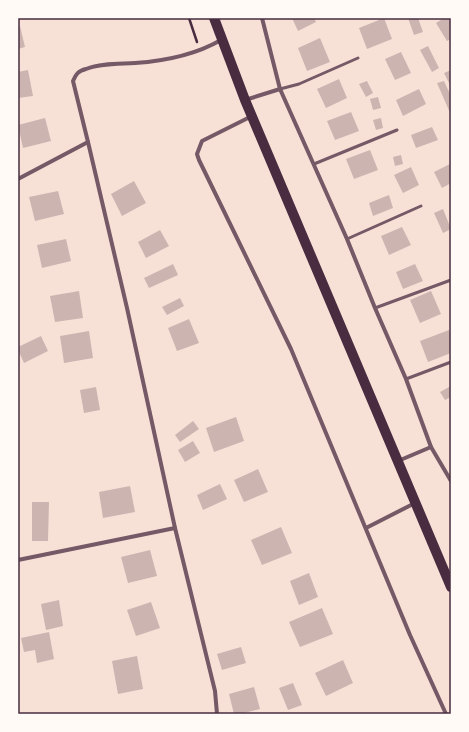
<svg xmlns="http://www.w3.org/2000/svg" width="469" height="732" font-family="Mulish,sans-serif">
  <rect width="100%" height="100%" fill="#f7e1d7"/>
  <g fill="#ccb4b1">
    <path d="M 292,18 L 314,18 L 316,22 L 298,31 Z"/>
    <path d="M 384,18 L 392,39 L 367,49 L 359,28 Z"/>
    <path d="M 408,18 L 418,18 L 423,32 L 414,35 Z"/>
    <path d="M 444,18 L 451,18 L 451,39 L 447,41 L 436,23 Z"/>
    <path d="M 18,26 L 20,26 L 25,47 L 18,49 Z"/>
    <path d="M 320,38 L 330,62 L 307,71 L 298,48 Z"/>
    <path d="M 428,46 L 439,68 L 432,72 L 420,50 Z"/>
    <path d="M 401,52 L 411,73 L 395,80 L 385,59 Z"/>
    <path d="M 28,70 L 33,96 L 18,98 L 18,72 Z"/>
    <path d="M 451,70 L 451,87 L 444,73 Z"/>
    <path d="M 339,79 L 347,98 L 326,108 L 317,89 Z"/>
    <path d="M 367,81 L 373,93 L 366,97 L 359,84 Z"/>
    <path d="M 444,81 L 451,96 L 451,115 L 437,83 Z"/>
    <path d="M 419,89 L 426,104 L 403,116 L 396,100 Z"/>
    <path d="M 378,97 L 381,108 L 373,110 L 370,99 Z"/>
    <path d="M 351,112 L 359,131 L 335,140 L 327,121 Z"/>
    <path d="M 45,118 L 51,141 L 23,148 L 18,125 Z"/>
    <path d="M 381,118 L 383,128 L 376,130 L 373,120 Z"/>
    <path d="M 432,127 L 438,140 L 416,148 L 411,135 Z"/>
    <path d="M 370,150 L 378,170 L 354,179 L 346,159 Z"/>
    <path d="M 401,155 L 403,164 L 395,166 L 393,157 Z"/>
    <path d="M 450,164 L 451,166 L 451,183 L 442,188 L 434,172 Z"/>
    <path d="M 411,167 L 419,185 L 403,193 L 394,175 Z"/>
    <path d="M 134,181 L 146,203 L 122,216 L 111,194 Z"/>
    <path d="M 58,191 L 64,214 L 35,221 L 29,197 Z"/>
    <path d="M 389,195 L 393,208 L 373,216 L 369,203 Z"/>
    <path d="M 443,209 L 451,229 L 443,233 L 434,213 Z"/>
    <path d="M 402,227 L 411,245 L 389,255 L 381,236 Z"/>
    <path d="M 160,230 L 169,246 L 146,258 L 138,242 Z"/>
    <path d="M 66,239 L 71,261 L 42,268 L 37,245 Z"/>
    <path d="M 173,264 L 178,275 L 149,288 L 144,278 Z"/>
    <path d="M 415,264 L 423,281 L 403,289 L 396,272 Z"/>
    <path d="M 79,291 L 83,318 L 55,322 L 50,296 Z"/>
    <path d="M 431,291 L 441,314 L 420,323 L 410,300 Z"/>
    <path d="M 180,298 L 184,306 L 167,315 L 162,307 Z"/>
    <path d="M 189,319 L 199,343 L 177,351 L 168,328 Z"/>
    <path d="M 449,330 L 451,336 L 451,353 L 428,362 L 420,341 Z"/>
    <path d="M 89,331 L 93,358 L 64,363 L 60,336 Z"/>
    <path d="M 41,336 L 48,351 L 24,363 L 18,350 L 18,347 Z"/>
    <path d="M 451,386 L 451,397 L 445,400 L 440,392 Z"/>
    <path d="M 96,387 L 100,410 L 84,413 L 80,390 Z"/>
    <path d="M 236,417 L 244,441 L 214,452 L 206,428 Z"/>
    <path d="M 193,421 L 199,429 L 180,442 L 175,435 Z"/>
    <path d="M 193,441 L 200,453 L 185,462 L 178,450 Z"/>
    <path d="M 258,469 L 268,492 L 244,502 L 234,480 Z"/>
    <path d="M 220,484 L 227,499 L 203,510 L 197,495 Z"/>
    <path d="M 130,486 L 135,512 L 103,518 L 99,492 Z"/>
    <path d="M 32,502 L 49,502 L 48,541 L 32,541 Z"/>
    <path d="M 281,527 L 292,553 L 262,565 L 251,540 Z"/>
    <path d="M 150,550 L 157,576 L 128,583 L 121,557 Z"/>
    <path d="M 309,573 L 318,597 L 299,605 L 290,581 Z"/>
    <path d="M 59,600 L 63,626 L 46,630 L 41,604 Z"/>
    <path d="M 151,602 L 160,628 L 136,636 L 127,610 Z"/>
    <path d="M 322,608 L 333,634 L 300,647 L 289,622 Z"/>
    <path d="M 49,632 L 54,659 L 37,663 L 35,650 L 24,652 L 21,638 Z"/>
    <path d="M 241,647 L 246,663 L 222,670 L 217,654 Z"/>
    <path d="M 137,656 L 143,689 L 118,694 L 112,661 Z"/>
    <path d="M 343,660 L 353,683 L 326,696 L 315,673 Z"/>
    <path d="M 293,683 L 302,705 L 288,710 L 279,688 Z"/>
    <path d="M 254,687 L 260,709 L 240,714 L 234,714 L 229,694 Z"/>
  </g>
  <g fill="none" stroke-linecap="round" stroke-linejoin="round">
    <path stroke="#4a2c40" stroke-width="2.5" d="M 189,18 L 197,42"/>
    <g stroke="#755966" stroke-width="3">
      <path d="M 280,89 L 299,84 L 358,58"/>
      <path d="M 314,164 L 397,130"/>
      <path d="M 347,239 L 421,206"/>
      <path d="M 375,308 L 451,280"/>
      <path d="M 406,379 L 451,362"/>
    </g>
    <g stroke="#755966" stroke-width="4">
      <path d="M 262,18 L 280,89 L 347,239 L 375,308 L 406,379 L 431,447 L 451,481"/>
      <path d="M 245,100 L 280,89"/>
      <path d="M 252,116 L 202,141 L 197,154 L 199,160 L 291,349 L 410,635 L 446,714"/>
      <path d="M 18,179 L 88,142"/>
      <path d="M 398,461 L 431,447"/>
      <path d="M 366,528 L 415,503"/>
      <path d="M 18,560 L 175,528"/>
      <path d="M 217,714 L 215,691 L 175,528 L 127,308 L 88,142 L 73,81 C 76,74 78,71 86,69 C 101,63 119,64 135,63 C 165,61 195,55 221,40"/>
    </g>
    <path stroke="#4a2c40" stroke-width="10" d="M 214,18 L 245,100 L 451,587"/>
  </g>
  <rect width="469" height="732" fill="none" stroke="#fffaf5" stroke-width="38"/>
  <rect x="19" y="19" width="431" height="694" fill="none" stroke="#4a2c40" stroke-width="1.5"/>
</svg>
